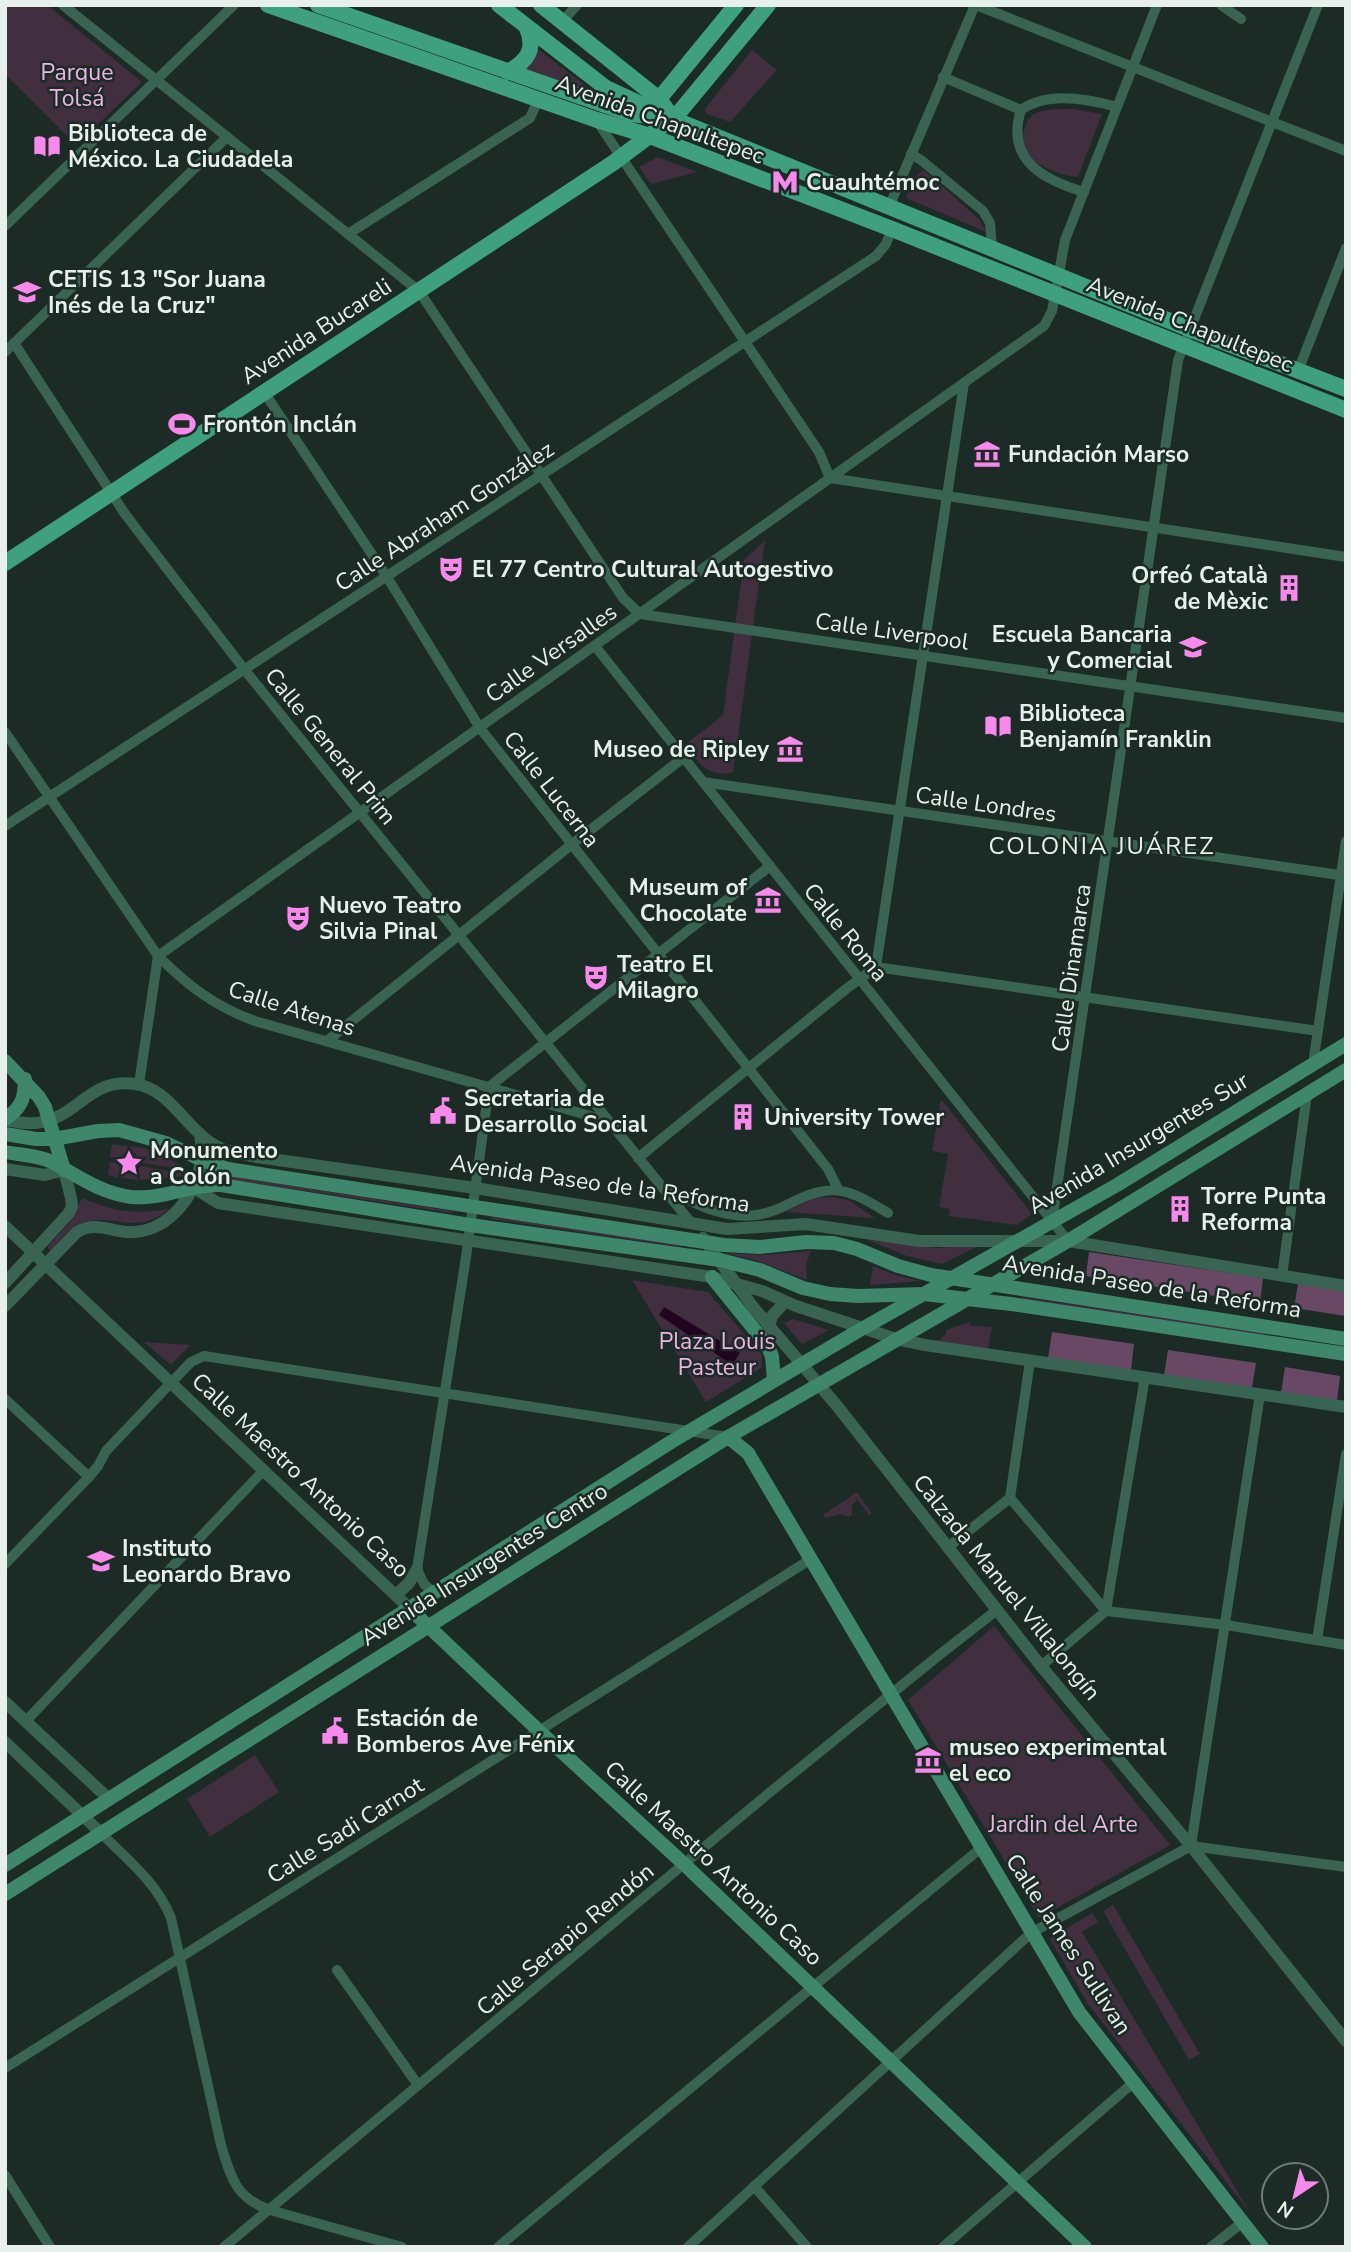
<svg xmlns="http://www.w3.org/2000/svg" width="1351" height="2252" font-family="'Nunito Sans',sans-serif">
  <rect width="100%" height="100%" fill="#1c2b25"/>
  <g fill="#412e3f">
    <path d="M 5,5 L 47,5 L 142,82 L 76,145 L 5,74 Z"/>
    <path d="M 538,49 L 595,93 L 525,69 Z"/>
    <path d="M 752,50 L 777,70 L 730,122 L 707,114 L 704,110 Z"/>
    <path d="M 1074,109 L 1102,114 L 1078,177 C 1055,175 1016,160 1024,130 C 1025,123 1030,116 1036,113 C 1048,108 1062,109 1074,109 Z"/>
    <path d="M 658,157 L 697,172 L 651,184 L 639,167 Z"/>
    <path d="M 924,170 L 980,220 L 986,232 L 906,198 C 910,189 914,174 924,170 Z"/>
    <path d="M 765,540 L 733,772 C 709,779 698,762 685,745 L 723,715 L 744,560 Z"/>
    <path d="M 941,1099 L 1032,1214 L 1017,1225 L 949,1216 L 950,1209 L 939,1207 L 948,1154 L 932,1151 Z"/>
    <path d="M 112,1144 L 144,1148 L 183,1166 L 182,1169 L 141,1163 L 135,1153 L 126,1152 L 118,1159 L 110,1158 Z"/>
    <path d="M 110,1162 L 117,1163 L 123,1173 L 132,1174 L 141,1166 L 182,1173 L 181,1176 C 155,1180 133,1182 108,1175 Z"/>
    <path d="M 227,1176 L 452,1211 L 452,1213 L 227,1179 Z"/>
    <path d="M 833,1197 L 850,1201 L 875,1218 L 786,1212 L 813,1198 Z"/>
    <path d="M 82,1198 C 113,1211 137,1216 170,1208 C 136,1239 113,1210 79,1224 C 68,1229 59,1242 51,1251 L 47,1247 L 70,1222 Z"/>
    <path d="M 492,1217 L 683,1245 L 682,1247 L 492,1219 Z"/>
    <path d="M 868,1240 L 937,1248 L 980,1245 L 942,1264 L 907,1256 Z"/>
    <path d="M 811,1251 L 806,1264 L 807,1280 L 755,1260 L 723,1253 L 763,1255 Z"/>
    <path d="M 873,1266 L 896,1275 L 921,1281 L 870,1285 Z"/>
    <path d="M 632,1280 L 708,1292 L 762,1355 L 762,1367 L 706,1402 Z"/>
    <path d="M 1021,1297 L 1264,1333 L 1264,1335 L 1021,1299 Z"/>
    <path d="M 793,1319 L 829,1330 L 802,1344 L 784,1323 Z"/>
    <path d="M 970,1322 L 970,1326 L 992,1327 L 988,1349 L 938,1341 L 946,1334 L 946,1330 Z"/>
    <path d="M 144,1342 L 190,1345 L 171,1365 Z"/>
    <path d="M 857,1492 L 860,1496 L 857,1499 L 860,1497 L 872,1513 L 869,1515 L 857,1499 L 852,1506 L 852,1515 L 849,1517 L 840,1514 L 826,1518 L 823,1515 Z"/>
    <path d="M 994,1626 L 1170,1845 L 1039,1918 L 908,1700 Z"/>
    <path d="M 255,1755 L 279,1792 L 210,1837 L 187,1799 Z"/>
    <path d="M 1113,1905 L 1200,2054 L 1189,2060 L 1103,1911 Z"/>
    <path d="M 1093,1913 L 1098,1922 L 1082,1932 L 1251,2214 L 1088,2004 L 1051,1941 L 1051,1937 Z"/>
  </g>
  <g fill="#694865">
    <path d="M 1089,1252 L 1263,1278 L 1260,1303 L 1086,1276 Z"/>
    <path d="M 1298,1284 L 1346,1291 L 1346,1316 L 1294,1308 Z"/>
    <path d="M 1052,1332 L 1134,1344 L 1131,1370 L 1048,1358 Z"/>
    <path d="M 1168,1350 L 1256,1363 L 1252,1388 L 1164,1375 Z"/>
    <path d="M 1285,1367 L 1340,1376 L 1337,1401 L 1281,1393 Z"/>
  </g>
  <path fill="#21051f" d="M 664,1307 L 740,1353 L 732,1365 L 659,1315 Z"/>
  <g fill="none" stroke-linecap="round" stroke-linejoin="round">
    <g stroke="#396454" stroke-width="10">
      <path d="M 63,5 L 419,291 L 623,598 L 640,614 L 1346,718"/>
      <path d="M 976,5 L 1346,151"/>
      <path d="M 1221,5 L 1241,19"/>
      <path d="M 562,22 L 577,5"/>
      <path d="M 943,77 L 1021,110"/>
      <path d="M 597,121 L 819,452 L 830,478 L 1346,557"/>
      <path d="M 911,154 L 921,160 L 983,211 L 990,223 L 992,248"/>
      <path d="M 1084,192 C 1044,180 1005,160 1021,110 C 1047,91 1089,99 1117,107"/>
      <path d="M 889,207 L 975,5"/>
      <path d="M 5,226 L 234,5"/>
      <path d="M 348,234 L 530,118 L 538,100"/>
      <path d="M 14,343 L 125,514 L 244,669 L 692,1224"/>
      <path d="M 5,352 L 227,137"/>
      <path d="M 1298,371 L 1346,248"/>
      <path d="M 264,392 L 387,577 L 480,728 L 828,1169 L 838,1189"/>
      <path d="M 595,646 L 1068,1241"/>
      <path d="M 5,732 L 158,956 C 188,986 216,1007 255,1021 L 608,1121"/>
      <path d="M 703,782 L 1346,876"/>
      <path d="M 5,826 L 876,256 L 886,244 L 892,229"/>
      <path d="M 876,967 L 964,383"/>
      <path d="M 876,967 L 1318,1031"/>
      <path d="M 327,1041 L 571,845 L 683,758"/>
      <path d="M 1313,1064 L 1346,841"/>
      <path d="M 139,1084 L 158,956 L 1044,326 L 1052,311 L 1065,240 L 1157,5"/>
      <path d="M 638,1158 L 846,989 L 876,967"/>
      <path d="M 668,1190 C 696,1204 724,1219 756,1215 C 771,1213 783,1207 797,1200 C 836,1181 853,1192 888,1213"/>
      <path d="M 1052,1221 L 1178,360 L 1318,5"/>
      <path d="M 1282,1276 L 1307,1094"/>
      <path d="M 5,1399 L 89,1477"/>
      <path d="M 1010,1498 L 1106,1611"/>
      <path d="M 1010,1498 L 1030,1361"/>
      <path d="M 947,1548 L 1010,1498"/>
      <path d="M 5,1564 L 89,1477 L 98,1466 L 106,1451 L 163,1391 L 191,1362 L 204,1356 L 727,1437"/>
      <path d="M 433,1592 L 424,1584 L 417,1569 L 466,1257 L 489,1087 L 770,866"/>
      <path d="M 1106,1611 L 1145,1377"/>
      <path d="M 1317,1640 L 1346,1454"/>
      <path d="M 1041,1666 L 1106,1611 L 1226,1625 L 1346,1645"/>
      <path d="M 26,1721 L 264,1470"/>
      <path d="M 102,1834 C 128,1860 157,1883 171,1918 L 221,2145 C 231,2177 235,2198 270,2210 L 402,2247"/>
      <path d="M 1191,1846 L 1260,1394"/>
      <path d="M 1191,1846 L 1346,1867"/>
      <path d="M 337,1970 L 418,2085"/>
      <path d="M 5,2068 L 811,1559"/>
      <path d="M 5,2175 L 50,2247"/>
      <path d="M 754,2186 L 807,2247"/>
      <path d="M 224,2247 L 769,1793 L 943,1652 L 997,1610"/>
      <path d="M 498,2247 L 981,1848"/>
      <path d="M 688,2247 L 1031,1933 L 1191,1846"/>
      <path d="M 943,2247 L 1134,2082"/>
      <path d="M 1211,2247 L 1243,2222"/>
    </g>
    <g stroke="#396454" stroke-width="12">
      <path d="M 5,1120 C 18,1122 30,1125 43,1122 C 79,1114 91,1078 135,1084 C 168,1088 185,1126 211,1143 C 225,1152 242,1154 257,1157 L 475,1188 L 727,1229 L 806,1224 L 919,1241 L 1068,1241 L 1346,1286"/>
      <path d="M 5,1169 L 45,1175 L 64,1170 L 71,1198 L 72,1206 L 69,1213 L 5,1283"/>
      <path d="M 194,1188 L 218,1203 L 712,1277 L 762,1291 L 796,1306 L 896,1339 L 925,1345 L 1346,1407"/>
      <path d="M 5,1226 L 409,1608"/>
      <path d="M 703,1238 L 753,1307 L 838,1407 L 1041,1666 L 1191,1846 L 1346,2041"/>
      <path d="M 5,1306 L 77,1232 C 98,1220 114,1234 135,1232 C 171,1229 196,1194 201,1162 C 203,1153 201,1143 200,1134"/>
      <path d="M 769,1327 L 772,1316 L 785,1302"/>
      <path d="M 396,1595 L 409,1583 L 417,1569"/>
      <path d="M 5,1702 L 109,1799"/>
      <path d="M 5,1742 L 102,1834"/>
    </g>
    <g stroke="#3e866c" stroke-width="14">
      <path d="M 5,1061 L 39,1097 L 45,1107 L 64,1170"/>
      <path d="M 5,1119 C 21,1108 25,1099 25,1079"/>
      <path d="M 5,1134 L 36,1139 L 54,1139 L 98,1131 L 119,1130 L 166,1143 L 202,1160 L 228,1169 L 724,1245 L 760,1247 L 806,1242 L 834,1243 L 857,1249 L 898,1266 L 931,1275 L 1346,1339"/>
      <path d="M 5,1152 C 20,1155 39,1155 52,1162 C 78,1176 100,1193 131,1197 C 162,1200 190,1184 221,1185 L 470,1225 L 720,1260 L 760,1270 L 803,1288 L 830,1294 L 858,1296 L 924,1294 L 1011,1304 L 1346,1354"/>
      <path d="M 712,1277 L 767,1345 L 772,1356 L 774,1380"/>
      <path d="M 728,1437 L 748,1453 L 1079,2012 L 1262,2247"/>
      <path d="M 409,1608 L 539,1731 L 684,1864 L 1085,2247"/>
      <path d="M 5,1865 L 671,1442 L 858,1331 L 1117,1185 L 1346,1044"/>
      <path d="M 5,1894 L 728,1437 L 1068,1241 L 1346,1070"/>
    </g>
    <g stroke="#3fa07f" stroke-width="16">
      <path d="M 268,5 L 597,120 L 650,136 L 892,229 L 1346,410"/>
      <path d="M 318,5 L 631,114 L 673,119 L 1192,330 L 1346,389"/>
      <path d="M 499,5 L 606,88 L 658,112"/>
      <path d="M 541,5 L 659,99 L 672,117"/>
      <path d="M 508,72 C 527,61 536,50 527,28"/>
      <path d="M 659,99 L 736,5"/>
      <path d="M 5,563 L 613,163 L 677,115 L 768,5"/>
    </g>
  </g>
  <defs>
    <symbol id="library-bare" viewBox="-9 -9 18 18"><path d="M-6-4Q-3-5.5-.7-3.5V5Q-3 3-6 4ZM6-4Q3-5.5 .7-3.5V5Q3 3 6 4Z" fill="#f788ec" stroke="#1c2b25" stroke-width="2.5" paint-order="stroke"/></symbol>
    <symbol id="metro-bare" viewBox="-9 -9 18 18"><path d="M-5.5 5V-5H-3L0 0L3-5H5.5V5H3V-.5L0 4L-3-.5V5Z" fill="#f788ec" stroke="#1c2b25" stroke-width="2.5" paint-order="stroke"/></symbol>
    <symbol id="university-bare" viewBox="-9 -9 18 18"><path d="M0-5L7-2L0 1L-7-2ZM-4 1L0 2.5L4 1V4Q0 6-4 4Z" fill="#f788ec" stroke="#1c2b25" stroke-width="2.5" paint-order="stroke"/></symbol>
    <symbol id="stadium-bare" viewBox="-9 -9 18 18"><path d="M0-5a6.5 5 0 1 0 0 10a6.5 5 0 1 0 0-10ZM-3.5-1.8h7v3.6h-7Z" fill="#f788ec" stroke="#1c2b25" stroke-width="2.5" paint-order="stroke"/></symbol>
    <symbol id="museum-bare" viewBox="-9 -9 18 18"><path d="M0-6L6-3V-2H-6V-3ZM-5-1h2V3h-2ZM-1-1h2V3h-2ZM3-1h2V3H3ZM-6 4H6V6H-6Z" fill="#f788ec" stroke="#1c2b25" stroke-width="2.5" paint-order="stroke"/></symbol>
    <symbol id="theatre-bare" viewBox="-9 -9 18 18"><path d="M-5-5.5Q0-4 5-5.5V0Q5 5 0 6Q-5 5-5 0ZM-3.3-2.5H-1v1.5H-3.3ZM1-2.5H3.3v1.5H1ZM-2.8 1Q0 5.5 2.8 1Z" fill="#f788ec" stroke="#1c2b25" stroke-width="2.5" paint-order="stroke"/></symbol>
    <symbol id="building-bare" viewBox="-9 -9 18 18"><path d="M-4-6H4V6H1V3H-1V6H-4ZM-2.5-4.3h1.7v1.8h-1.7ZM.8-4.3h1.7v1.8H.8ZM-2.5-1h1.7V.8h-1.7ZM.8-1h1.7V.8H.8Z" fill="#f788ec" stroke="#1c2b25" stroke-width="2.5" paint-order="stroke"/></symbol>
    <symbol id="civic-bare" viewBox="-9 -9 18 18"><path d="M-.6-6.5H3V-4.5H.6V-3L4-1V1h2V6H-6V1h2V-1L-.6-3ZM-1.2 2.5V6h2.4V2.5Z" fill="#f788ec" stroke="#1c2b25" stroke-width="2.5" paint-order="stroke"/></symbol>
    <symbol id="sight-bare" viewBox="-9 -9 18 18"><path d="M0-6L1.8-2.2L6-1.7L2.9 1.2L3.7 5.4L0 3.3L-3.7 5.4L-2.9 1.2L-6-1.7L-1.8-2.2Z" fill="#f788ec" stroke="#1c2b25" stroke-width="2.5" paint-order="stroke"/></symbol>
  </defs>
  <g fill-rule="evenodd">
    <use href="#library-bare" x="28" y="127" width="38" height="38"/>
    <use href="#metro-bare" x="766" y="163" width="38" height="38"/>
    <use href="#university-bare" x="8" y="273" width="38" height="38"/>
    <use href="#stadium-bare" x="163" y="405" width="38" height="38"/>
    <use href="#museum-bare" x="968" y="435" width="38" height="38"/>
    <use href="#theatre-bare" x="432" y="550" width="38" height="38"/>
    <use href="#building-bare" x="1270" y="569" width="38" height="38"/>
    <use href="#university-bare" x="1174" y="628" width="38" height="38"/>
    <use href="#library-bare" x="979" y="707" width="38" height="38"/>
    <use href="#museum-bare" x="771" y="730" width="38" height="38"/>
    <use href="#museum-bare" x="749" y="881" width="38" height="38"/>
    <use href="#theatre-bare" x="279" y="899" width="38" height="38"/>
    <use href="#theatre-bare" x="577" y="958" width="38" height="38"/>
    <use href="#civic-bare" x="424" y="1092" width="38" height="38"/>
    <use href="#building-bare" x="724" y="1098" width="38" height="38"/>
    <use href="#sight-bare" x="110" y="1144" width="38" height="38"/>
    <use href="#building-bare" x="1161" y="1190" width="38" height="38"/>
    <use href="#university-bare" x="82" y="1542" width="38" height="38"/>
    <use href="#civic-bare" x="316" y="1712" width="38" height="38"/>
    <use href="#museum-bare" x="909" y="1741" width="38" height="38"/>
  </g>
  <g text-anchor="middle" stroke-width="5" stroke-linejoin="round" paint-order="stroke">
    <g font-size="23" fill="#edb4e6" stroke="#1c2b25">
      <text x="77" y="80">Parque<tspan x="77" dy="26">Tolsá</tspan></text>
      <text x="717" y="1349">Plaza Louis<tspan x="717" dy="26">Pasteur</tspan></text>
      <text x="1063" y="1832">Jardin del Arte</text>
    </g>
    <g font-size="23" fill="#e7f0ec" stroke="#1c2b25">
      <text transform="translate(660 119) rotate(20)" y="8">Avenida Chapultepec</text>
      <text transform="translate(1190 324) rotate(22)" y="8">Avenida Chapultepec</text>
      <text transform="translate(316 331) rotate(-33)" y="8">Avenida Bucareli</text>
      <text transform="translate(444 516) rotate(-33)" y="8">Calle Abraham González</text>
      <text transform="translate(892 631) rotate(8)" y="8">Calle Liverpool</text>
      <text transform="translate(551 653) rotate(-35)" y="8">Calle Versalles</text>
      <text transform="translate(331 746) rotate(51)" y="8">Calle General Prim</text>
      <text transform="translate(552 789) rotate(52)" y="8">Calle Lucerna</text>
      <text transform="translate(986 804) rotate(8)" y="8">Calle Londres</text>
      <text transform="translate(846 932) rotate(51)" y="8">Calle Roma</text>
      <text transform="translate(1071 968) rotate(-82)" y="8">Calle Dinamarca</text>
      <text transform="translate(292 1008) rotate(18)" y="8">Calle Atenas</text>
      <text transform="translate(1138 1143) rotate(-31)" y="8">Avenida Insurgentes Sur</text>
      <text transform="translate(600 1183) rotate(8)" y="8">Avenida Paseo de la Reforma</text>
      <text transform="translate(1152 1286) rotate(9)" y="8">Avenida Paseo de la Reforma</text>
      <text transform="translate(301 1475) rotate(43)" y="8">Calle Maestro Antonio Caso</text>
      <text transform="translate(484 1564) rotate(-32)" y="8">Avenida Insurgentes Centro</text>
      <text transform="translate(1007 1587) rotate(51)" y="8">Calzada Manuel Villalongín</text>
      <text transform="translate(345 1830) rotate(-32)" y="8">Calle Sadi Carnot</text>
      <text transform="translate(714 1863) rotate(43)" y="8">Calle Maestro Antonio Caso</text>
      <text transform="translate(565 1939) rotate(-40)" y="8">Calle Serapio Rendón</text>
      <text transform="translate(1069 1944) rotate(57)" y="8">Calle James Sullivan</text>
    </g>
    <g font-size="23" font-weight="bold" fill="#e7f0ec" stroke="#1c2b25" text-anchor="start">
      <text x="68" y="141">Biblioteca de<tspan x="68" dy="26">México. La Ciudadela</tspan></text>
      <text x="806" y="190">Cuauhtémoc</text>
      <text x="48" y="287">CETIS 13 "Sor Juana<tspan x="48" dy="26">Inés de la Cruz"</tspan></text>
      <text x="203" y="432">Frontón Inclán</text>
      <text x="1008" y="462">Fundación Marso</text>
      <text x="472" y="577">El 77 Centro Cultural Autogestivo</text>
      <text x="1268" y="583" text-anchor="end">Orfeó Català<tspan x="1268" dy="26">de Mèxic</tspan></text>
      <text x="1172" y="642" text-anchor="end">Escuela Bancaria<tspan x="1172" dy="26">y Comercial</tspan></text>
      <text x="1019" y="721">Biblioteca<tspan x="1019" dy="26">Benjamín Franklin</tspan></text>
      <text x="769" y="757" text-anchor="end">Museo de Ripley</text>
      <text x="747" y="895" text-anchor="end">Museum of<tspan x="747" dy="26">Chocolate</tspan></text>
      <text x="319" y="913">Nuevo Teatro<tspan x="319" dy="26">Silvia Pinal</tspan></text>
      <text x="617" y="972">Teatro El<tspan x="617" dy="26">Milagro</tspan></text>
      <text x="464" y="1106">Secretaria de<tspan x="464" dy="26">Desarrollo Social</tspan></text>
      <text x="764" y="1125">University Tower</text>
      <text x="150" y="1158">Monumento<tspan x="150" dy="26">a Colón</tspan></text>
      <text x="1201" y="1204">Torre Punta<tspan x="1201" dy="26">Reforma</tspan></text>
      <text x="122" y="1556">Instituto<tspan x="122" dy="26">Leonardo Bravo</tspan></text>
      <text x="356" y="1726">Estación de<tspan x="356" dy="26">Bomberos Ave Fénix</tspan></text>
      <text x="949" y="1755">museo experimental<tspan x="949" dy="26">el eco</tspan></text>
    </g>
    <g font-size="24" letter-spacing="2" fill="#e7f0ec" stroke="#1c2b25">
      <text x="1102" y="854">COLONIA JUÁREZ</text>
    </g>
  </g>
  <rect width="1351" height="2252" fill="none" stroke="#e7f0ec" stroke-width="14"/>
  <g transform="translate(1295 2196) rotate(215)"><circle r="33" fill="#1c2b25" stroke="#6d7a75" stroke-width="2"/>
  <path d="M0-5L12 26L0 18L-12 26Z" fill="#f788ec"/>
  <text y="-10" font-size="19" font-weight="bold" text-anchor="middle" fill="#e7f0ec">N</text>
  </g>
</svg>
